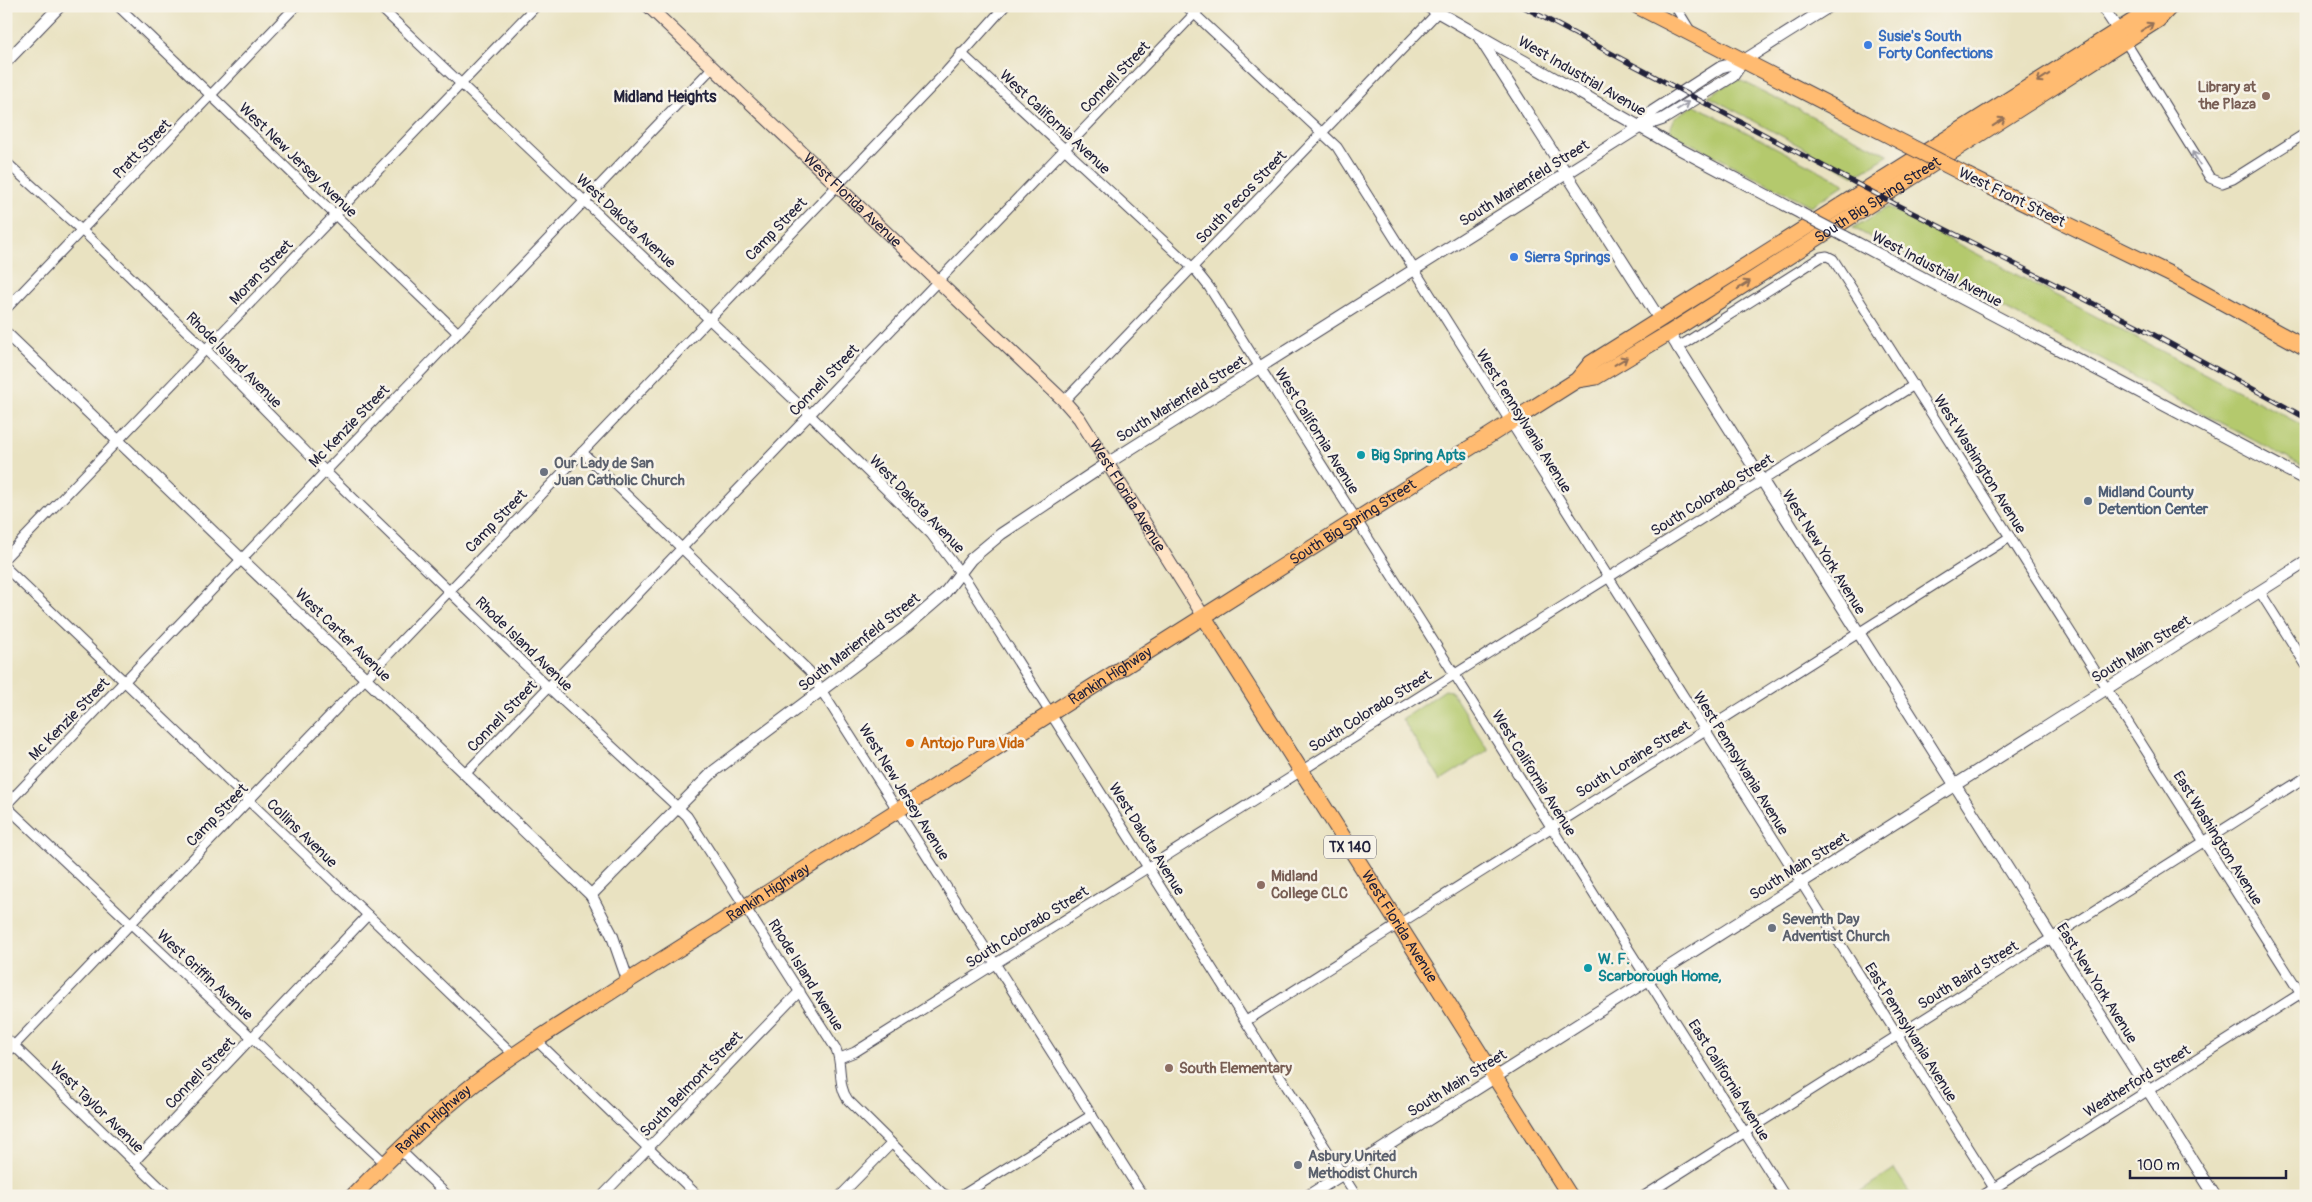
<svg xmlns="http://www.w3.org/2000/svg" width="2312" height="1202" font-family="Pangolin,sans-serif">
  <rect width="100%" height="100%" fill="#f7f3e8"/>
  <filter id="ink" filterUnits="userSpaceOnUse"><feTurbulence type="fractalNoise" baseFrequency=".02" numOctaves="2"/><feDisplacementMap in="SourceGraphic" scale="10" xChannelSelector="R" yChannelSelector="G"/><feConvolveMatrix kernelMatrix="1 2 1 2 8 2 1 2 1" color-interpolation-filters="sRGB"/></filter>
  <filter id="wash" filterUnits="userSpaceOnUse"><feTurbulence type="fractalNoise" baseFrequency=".0096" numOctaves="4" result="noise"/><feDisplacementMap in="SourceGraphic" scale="20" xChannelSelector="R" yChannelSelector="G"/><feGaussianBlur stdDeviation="1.12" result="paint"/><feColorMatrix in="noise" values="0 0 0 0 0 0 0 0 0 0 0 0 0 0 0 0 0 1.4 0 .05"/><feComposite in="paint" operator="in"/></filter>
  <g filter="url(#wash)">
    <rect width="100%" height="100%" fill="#e9e2c1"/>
    <g fill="#b4c96d" stroke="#6b7654">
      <path d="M 1735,80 L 1740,80 L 1889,155 L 1855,176 L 1708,96 Z"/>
      <path d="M 1695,105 L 1845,184 L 1811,206 L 1671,133 C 1667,118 1684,112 1695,105 Z"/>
      <path d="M 1888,207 L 2306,427 L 2306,468 L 1853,228 Z"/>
      <path d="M 1445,690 L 1451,691 L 1488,750 L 1441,780 L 1402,719 Z"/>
      <path d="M 1894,1169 L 1912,1196 L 1853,1196 Z"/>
    </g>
  </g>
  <g filter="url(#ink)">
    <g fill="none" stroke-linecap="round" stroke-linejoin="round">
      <defs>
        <g id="minor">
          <path d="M 118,6 L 458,333"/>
          <path d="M 379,6 L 810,415 L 931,534 L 968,583 L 1356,1196"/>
          <path d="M 1186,6 L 1337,147 L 1999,1196"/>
          <path d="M 1675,6 L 1691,32"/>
          <path d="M 2125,41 L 2210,178 L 2222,183 L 2233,179 L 2306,133"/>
          <path d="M 961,53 L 1197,272 L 1209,287 L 1785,1196"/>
          <path d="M 6,162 L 89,237 L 206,350 L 325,471 L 548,687 L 687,816 L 836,1049 C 843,1066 837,1085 848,1100 L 942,1193 L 948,1196"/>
          <path d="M 6,309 L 296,6"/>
          <path d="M 1677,348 L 1821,257 L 1827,256 L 1833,259 L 2306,1002"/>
          <path d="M 1064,401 L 1438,12"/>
          <path d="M 582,452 L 809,671 L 1143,1196"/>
          <path d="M 6,557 L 536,6"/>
          <path d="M 6,568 L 514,1055"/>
          <path d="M 2260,592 L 2306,665"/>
          <path d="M 466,773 L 1202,6"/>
          <path d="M 6,805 L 712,68"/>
          <path d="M 6,806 L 385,1163"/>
          <path d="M 1246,1021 L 2010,537"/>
          <path d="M 6,1038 L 169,1196"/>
          <path d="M 537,1041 L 698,1196"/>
          <path d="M 6,1054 L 946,72 L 1005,6"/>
          <path d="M 840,1058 L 855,1052 L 1914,385"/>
          <path d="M 399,1149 L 448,1196"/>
          <path d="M 134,1162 L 368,915"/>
          <path d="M 602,1196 L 800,991"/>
          <path d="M 840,1196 L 891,1144"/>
          <path d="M 961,1196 L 1092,1115"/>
          <path d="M 1644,1196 L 2306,777"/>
          <path d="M 1982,1196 L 2306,990"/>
        </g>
        <g id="tertiary">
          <path d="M 1427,6 L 1670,144 L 1802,214"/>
          <path d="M 2102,6 L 2118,30"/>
          <path d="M 1479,37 L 1660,320"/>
          <path d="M 6,62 L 60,6"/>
          <path d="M 1641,126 L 1653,111 L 1721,67 L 1743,61 L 1830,6"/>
          <path d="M 1844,236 L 2306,480"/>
          <path d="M 6,333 L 591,895 L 612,935 L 628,981"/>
          <path d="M 1669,333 L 2215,1196"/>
          <path d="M 591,895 L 714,771 L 907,626 L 944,594 L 971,559 L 1001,534 L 1108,463 L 1640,127 L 1663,119 L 1733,76 L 1743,61"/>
          <path d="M 6,1194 L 9,1196"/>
          <path d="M 1308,1196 L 2306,562"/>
        </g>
        <g id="secondary">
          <path id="s1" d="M 648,6 L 1064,401 L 1079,418 L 1204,617"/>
        </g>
        <g id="primary">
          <path d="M 1637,6 L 1892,137"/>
          <path d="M 1968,176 L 2176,277 L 2306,348"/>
          <path id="s2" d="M 1204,617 L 1570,1196"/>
        </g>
        <g id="trunk">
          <path id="s3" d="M 1577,380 L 1596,377 L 1669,333 L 2158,20 L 2171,6"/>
          <path id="s4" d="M 353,1196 C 391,1157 430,1119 473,1085 C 522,1047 576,1015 628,981 L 1577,380 L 1591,363 L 2152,9 L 2160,6"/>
        </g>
      </defs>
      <use href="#minor" stroke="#403f4f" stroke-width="11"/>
      <use href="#tertiary" stroke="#403f4f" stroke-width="13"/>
      <use href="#secondary" stroke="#403f4f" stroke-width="14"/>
      <use href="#primary" stroke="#403f4f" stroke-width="17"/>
      <use href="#trunk" stroke="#403f4f" stroke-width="17"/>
      <use href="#minor" stroke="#fff" stroke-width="9"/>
      <use href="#tertiary" stroke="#fff" stroke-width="11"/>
      <use href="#secondary" stroke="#ffe4c6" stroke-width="12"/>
      <use href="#primary" stroke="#ffbb71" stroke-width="15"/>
      <use href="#trunk" stroke="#ffbb71" stroke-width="15"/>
      <defs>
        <path id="rail" d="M 1522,6 L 1895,204 L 2136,325 L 2306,418"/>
      </defs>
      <use href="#rail" stroke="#22223b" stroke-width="5"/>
      <use href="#rail" stroke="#f7f3e8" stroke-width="3" stroke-dasharray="9" stroke-linecap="butt"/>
      <defs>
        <path id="tertiary-bridge" d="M 1802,214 L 1844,236"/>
        <path id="primary-bridge" d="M 1892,137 L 1968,176"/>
      </defs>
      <use href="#tertiary-bridge" stroke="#403f4f" stroke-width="13" stroke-linecap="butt"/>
      <use href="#primary-bridge" stroke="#403f4f" stroke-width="17" stroke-linecap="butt"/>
      <use href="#tertiary-bridge" stroke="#fff" stroke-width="11"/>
      <use href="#primary-bridge" stroke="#ffbb71" stroke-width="15"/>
    </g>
    <defs><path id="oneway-shaft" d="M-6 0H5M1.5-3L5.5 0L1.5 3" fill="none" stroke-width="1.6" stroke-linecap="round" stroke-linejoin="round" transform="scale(1.25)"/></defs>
    <g stroke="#906e56">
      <use href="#oneway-shaft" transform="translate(2147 27) rotate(-33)"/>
      <use href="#oneway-shaft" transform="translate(2043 78) rotate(147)"/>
      <use href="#oneway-shaft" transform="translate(1999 122) rotate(-33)"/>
      <use href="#oneway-shaft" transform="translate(1744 285) rotate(-33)"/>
      <use href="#oneway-shaft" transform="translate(1621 361) rotate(-31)"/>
    </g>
    <g stroke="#9c9ca7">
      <use href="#oneway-shaft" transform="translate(1683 106) rotate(-32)"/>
      <use href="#oneway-shaft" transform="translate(2196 158) rotate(-121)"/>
    </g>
  </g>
  <g fill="#3f7fe0" stroke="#f7f3e8" stroke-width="2">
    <circle cx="1868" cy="45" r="5"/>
    <circle cx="1514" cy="257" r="5"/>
  </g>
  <g fill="#8d6e63" stroke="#f7f3e8" stroke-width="2">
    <circle cx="2266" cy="96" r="5"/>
    <circle cx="1261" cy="885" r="5"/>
    <circle cx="1169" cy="1068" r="5"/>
  </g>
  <g fill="#0f9aa8" stroke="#f7f3e8" stroke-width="2">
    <circle cx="1361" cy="455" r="5"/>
    <circle cx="1588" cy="968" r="5"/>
  </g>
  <g fill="#6b7280" stroke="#f7f3e8" stroke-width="2">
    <circle cx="544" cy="472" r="5"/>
    <circle cx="1772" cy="928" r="5"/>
    <circle cx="1298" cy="1165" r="5"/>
  </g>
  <circle fill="#5c6f8a" stroke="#f7f3e8" stroke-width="2" cx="2088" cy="501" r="5"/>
  <circle fill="#e8710a" stroke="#f7f3e8" stroke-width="2" cx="910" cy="743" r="5"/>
  <g text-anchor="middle" stroke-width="5" stroke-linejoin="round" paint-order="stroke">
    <rect fill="#f7f3e8" stroke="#62616f" stroke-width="1" x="1324" y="835.5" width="52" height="23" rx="4"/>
    <g font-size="14" font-weight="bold" fill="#22223b">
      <text x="1350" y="852">TX 140</text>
    </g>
    <g font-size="15" font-weight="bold" fill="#366cbe" stroke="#f7f3e8" text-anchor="start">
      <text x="1878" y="41">Susie's South<tspan x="1878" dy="17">Forty Confections</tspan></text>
      <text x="1524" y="262">Sierra Springs</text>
    </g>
    <g font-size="15" fill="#22223b" stroke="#f7f3e8">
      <text transform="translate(1582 76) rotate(30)" y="5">West Industrial Avenue</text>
      <text transform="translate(1115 77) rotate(-46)" y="5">Connell Street</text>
      <text transform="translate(1055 122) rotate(43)" y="5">West California Avenue</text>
      <text transform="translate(142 149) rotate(-46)" y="5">Pratt Street</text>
      <text transform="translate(298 160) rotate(44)" y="5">West New Jersey Avenue</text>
      <text transform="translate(1524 183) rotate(-32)" y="5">South Marienfeld Street</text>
      <text transform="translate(1241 197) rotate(-46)" y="5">South Pecos Street</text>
      <text transform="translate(2012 197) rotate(26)" y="5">West Front Street</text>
      <text dy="5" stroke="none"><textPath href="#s3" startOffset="352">South Big Spring Street</textPath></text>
      <text dy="5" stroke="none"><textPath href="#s1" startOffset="282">West Florida Avenue</textPath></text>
      <text transform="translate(626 221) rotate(43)" y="5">West Dakota Avenue</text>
      <text transform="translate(776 229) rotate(-46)" y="5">Camp Street</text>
      <text transform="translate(1937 269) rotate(28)" y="5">West Industrial Avenue</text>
      <text transform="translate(261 272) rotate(-46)" y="5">Moran Street</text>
      <text transform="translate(234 360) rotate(45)" y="5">Rhode Island Avenue</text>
      <text transform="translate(824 380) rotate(-46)" y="5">Connell Street</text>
      <text transform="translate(1181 399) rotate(-32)" y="5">South Marienfeld Street</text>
      <text transform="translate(1524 421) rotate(58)" y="5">West Pennsylvania Avenue</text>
      <text transform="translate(349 426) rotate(-46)" y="5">Mc Kenzie Street</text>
      <text transform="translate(1317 431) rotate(58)" y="5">West California Avenue</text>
      <text transform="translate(1980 464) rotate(58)" y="5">West Washington Avenue</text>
      <text dy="5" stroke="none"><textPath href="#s1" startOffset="688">West Florida Avenue</textPath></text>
      <text transform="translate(1712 495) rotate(-32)" y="5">South Colorado Street</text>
      <text transform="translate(917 504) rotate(46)" y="5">West Dakota Avenue</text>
      <text transform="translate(496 521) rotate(-46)" y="5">Camp Street</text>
      <text dy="5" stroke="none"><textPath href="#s4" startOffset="1208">South Big Spring Street</textPath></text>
      <text transform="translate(1824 552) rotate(58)" y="5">West New York Avenue</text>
      <text transform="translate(343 635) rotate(44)" y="5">West Carter Avenue</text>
      <text transform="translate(859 642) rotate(-38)" y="5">South Marienfeld Street</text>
      <text transform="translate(524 644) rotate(44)" y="5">Rhode Island Avenue</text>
      <text transform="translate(2141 649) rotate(-32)" y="5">South Main Street</text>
      <text dy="5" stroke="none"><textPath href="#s4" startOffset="921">Rankin Highway</textPath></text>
      <text transform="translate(1370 711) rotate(-32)" y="5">South Colorado Street</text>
      <text transform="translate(502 716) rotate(-46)" y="5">Connell Street</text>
      <text transform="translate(69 719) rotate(-46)" y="5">Mc Kenzie Street</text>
      <text transform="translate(1633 759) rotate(-32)" y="5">South Loraine Street</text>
      <text transform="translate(1741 763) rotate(58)" y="5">West Pennsylvania Avenue</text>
      <text transform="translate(1534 773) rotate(58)" y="5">West California Avenue</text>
      <text transform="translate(904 792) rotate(58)" y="5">West New Jersey Avenue</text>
      <text transform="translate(217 815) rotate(-46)" y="5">Camp Street</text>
      <text transform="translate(302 833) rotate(44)" y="5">Collins Avenue</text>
      <text transform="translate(2218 838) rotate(58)" y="5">East Washington Avenue</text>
      <text transform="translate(1147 839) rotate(58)" y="5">West Dakota Avenue</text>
      <text transform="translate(1799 866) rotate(-32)" y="5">South Main Street</text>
      <text dy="5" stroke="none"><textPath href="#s4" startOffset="516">Rankin Highway</textPath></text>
      <text transform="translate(1027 927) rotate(-32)" y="5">South Colorado Street</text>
      <text dy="5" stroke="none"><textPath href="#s2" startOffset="366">West Florida Avenue</textPath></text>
      <text transform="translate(205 975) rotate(43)" y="5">West Griffin Avenue</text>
      <text transform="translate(806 975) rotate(58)" y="5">Rhode Island Avenue</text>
      <text transform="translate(1968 975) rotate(-32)" y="5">South Baird Street</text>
      <text transform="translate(2097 983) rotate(58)" y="5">East New York Avenue</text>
      <text transform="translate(1911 1032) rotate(58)" y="5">East Pennsylvania Avenue</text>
      <text transform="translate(200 1073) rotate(-46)" y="5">Connell Street</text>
      <text transform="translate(1729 1080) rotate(58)" y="5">East California Avenue</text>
      <text transform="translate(2137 1081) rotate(-32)" y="5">Weatherford Street</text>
      <text transform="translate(1457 1083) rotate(-32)" y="5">South Main Street</text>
      <text transform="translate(691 1084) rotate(-46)" y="5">South Belmont Street</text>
      <text transform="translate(97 1107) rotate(44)" y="5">West Taylor Avenue</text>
      <text dy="5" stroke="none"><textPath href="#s4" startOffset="111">Rankin Highway</textPath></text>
    </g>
    <g font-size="15" font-weight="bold" fill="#785e54" stroke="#f7f3e8" text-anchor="start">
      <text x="2256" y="92" text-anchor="end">Library at<tspan x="2256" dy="17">the Plaza</tspan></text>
      <text x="1271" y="881">Midland<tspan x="1271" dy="17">College CLC</tspan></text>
      <text x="1179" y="1073">South Elementary</text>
    </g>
    <g font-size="15" font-weight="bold" fill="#0d838f" stroke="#f7f3e8" text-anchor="start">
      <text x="1371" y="460">Big Spring Apts</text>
      <text x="1598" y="964">W. F.<tspan x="1598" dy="17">Scarborough Home,</tspan></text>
    </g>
    <g font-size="15" font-weight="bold" fill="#5b616d" stroke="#f7f3e8" text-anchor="start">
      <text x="554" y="468">Our Lady de San<tspan x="554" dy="17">Juan Catholic Church</tspan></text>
      <text x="1782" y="924">Seventh Day<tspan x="1782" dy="17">Adventist Church</tspan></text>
      <text x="1308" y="1161">Asbury United<tspan x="1308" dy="17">Methodist Church</tspan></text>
    </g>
    <g font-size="15" font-weight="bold" fill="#4e5e75" stroke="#f7f3e8" text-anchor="start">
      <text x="2098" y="497">Midland County<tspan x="2098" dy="17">Detention Center</tspan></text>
    </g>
    <g font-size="15" font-weight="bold" fill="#c56008" stroke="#f7f3e8" text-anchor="start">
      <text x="920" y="748">Antojo Pura Vida</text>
    </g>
    <g font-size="16" font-weight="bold" fill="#22223b" stroke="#f7f3e8">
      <text x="665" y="102">Midland Heights</text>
    </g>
  </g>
  <rect width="2312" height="1202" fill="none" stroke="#f7f3e8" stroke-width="25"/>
  <path d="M2130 1170v8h156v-8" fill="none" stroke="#22223b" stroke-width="2.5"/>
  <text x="2137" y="1170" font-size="15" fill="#22223b" stroke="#f7f3e8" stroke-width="4" paint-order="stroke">100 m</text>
</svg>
